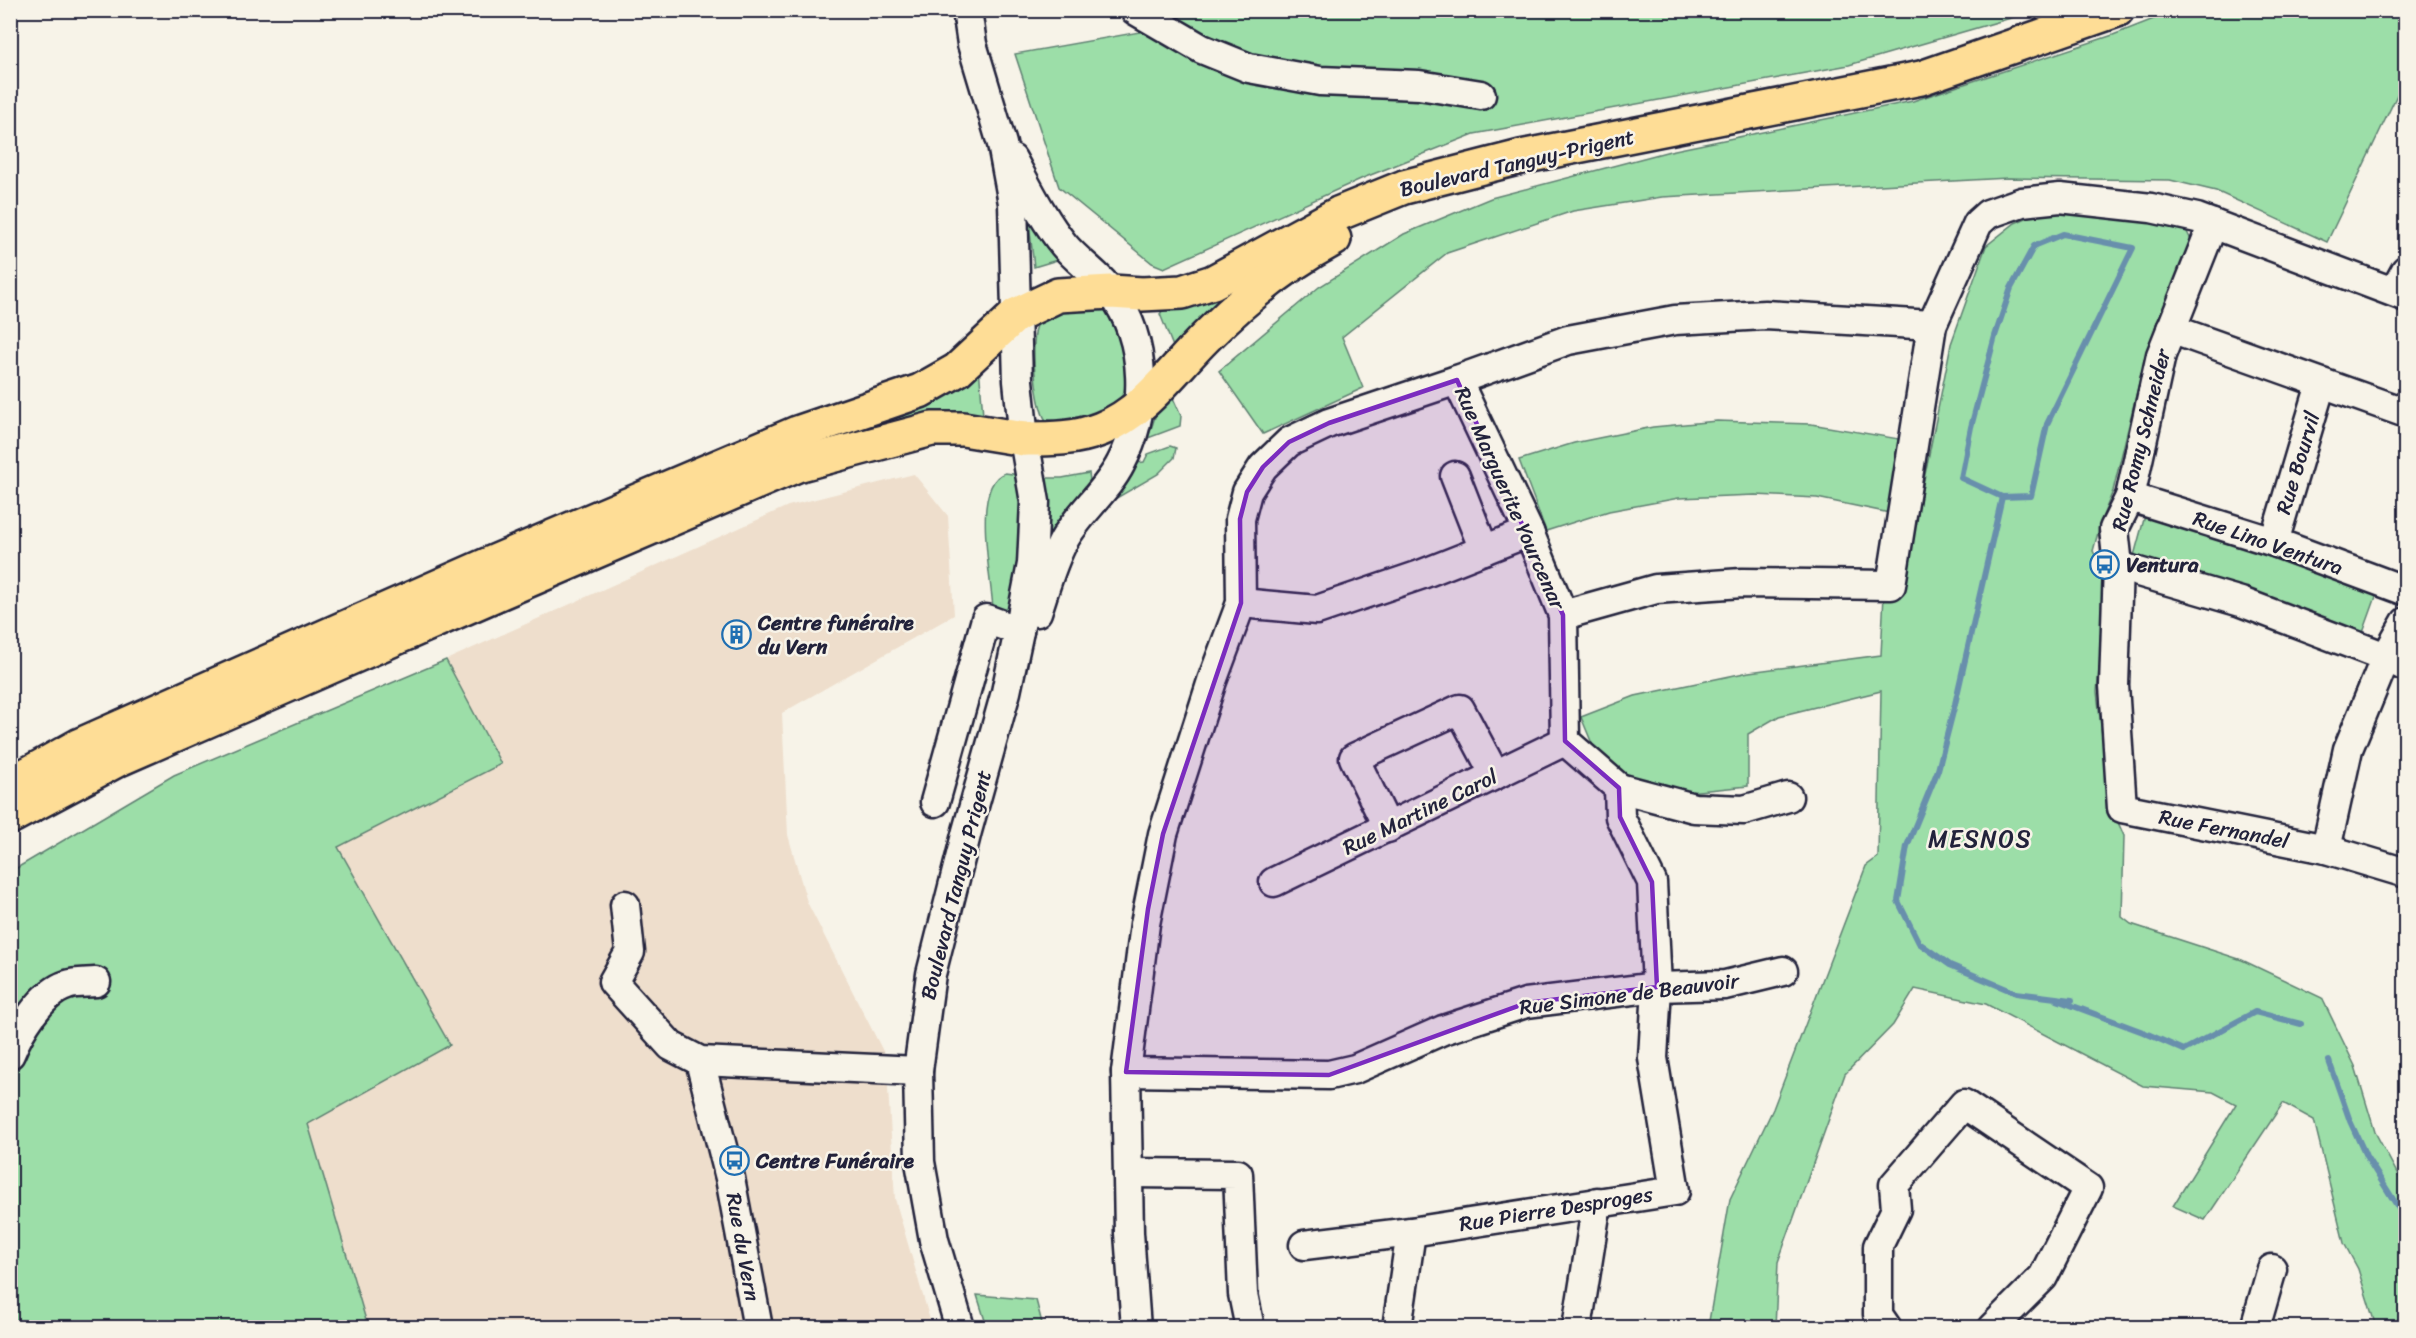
<svg xmlns="http://www.w3.org/2000/svg" width="2416" height="1338" font-family="Sriracha,sans-serif">
  <rect width="100%" height="100%" fill="#f7f3e8"/>
  <filter id="ink" filterUnits="userSpaceOnUse"><feTurbulence type="fractalNoise" baseFrequency=".0167" numOctaves="2"/><feDisplacementMap in="SourceGraphic" scale="12" xChannelSelector="R" yChannelSelector="G"/><feConvolveMatrix kernelMatrix="1 2 1 2 8 2 1 2 1" color-interpolation-filters="sRGB"/></filter>
  <g filter="url(#ink)">
    <path fill="#eedecc" d="M 914,474 L 948,516 L 954,615 L 782,713 L 788,835 L 807,902 L 886,1057 L 895,1199 L 932,1327 L 368,1327 L 307,1124 L 450,1045 L 338,847 L 501,764 L 446,660 L 788,506 Z"/>
    <g fill="#9cdea8" stroke="#5f8072" stroke-width="1.5">
      <path d="M 1131,10 L 2035,11 L 1849,65 L 1474,134 L 1363,178 L 1164,268 L 1152,263 L 1059,187 L 1015,54 L 1140,32 Z"/>
      <path d="M 2174,11 L 2405,11 L 2405,78 L 2327,242 L 2216,191 L 2170,180 L 2008,178 L 1662,197 L 1573,211 L 1447,253 L 1342,337 L 1363,388 L 1263,434 L 1219,371 L 1319,287 L 1404,234 L 1491,198 L 1670,151 L 1913,101 L 2113,35 Z"/>
      <path d="M 2074,211 L 2171,225 L 2185,228 L 2191,240 L 2140,379 L 2113,491 L 2102,518 L 2093,551 L 2107,577 L 2097,692 L 2110,804 L 2124,836 L 2122,917 L 2131,924 L 2242,960 L 2322,998 L 2355,1066 L 2375,1132 L 2405,1188 L 2405,1327 L 2376,1327 L 2358,1269 L 2344,1243 L 2314,1120 L 2283,1103 L 2205,1220 L 2173,1206 L 2236,1104 L 2213,1092 L 2143,1086 L 1986,1004 L 1915,989 L 1893,1025 L 1845,1074 L 1778,1262 L 1775,1327 L 1708,1327 L 1730,1199 L 1773,1109 L 1866,866 L 1878,857 L 1881,691 L 1779,716 L 1748,734 L 1748,786 L 1678,793 L 1635,782 L 1598,758 L 1581,717 L 1635,696 L 1749,672 L 1881,655 L 1884,595 L 1901,595 L 1951,344 L 1986,246 L 2015,223 L 2035,214 Z"/>
      <path d="M 1028,214 L 1057,260 L 1034,267 Z"/>
      <path d="M 1246,279 L 1176,354 L 1160,314 L 1164,309 Z"/>
      <path d="M 1087,308 L 1106,310 C 1120,333 1130,367 1124,393 C 1108,414 1071,424 1046,420 C 1036,410 1029,336 1038,324 C 1047,312 1073,310 1087,308 Z"/>
      <path d="M 979,366 L 983,416 L 940,413 L 891,422 L 809,451 L 806,442 Z"/>
      <path d="M 1170,391 L 1181,416 L 1180,426 L 1148,438 L 1158,408 Z"/>
      <path d="M 1717,421 L 1811,424 L 1899,439 L 1890,513 L 1817,498 L 1755,495 L 1679,498 L 1609,511 L 1546,531 L 1519,460 L 1574,443 L 1653,427 Z"/>
      <path d="M 1170,446 L 1176,448 L 1174,458 L 1158,474 L 1115,499 L 1114,497 L 1136,463 L 1144,462 L 1148,454 Z"/>
      <path d="M 1005,473 L 1020,475 L 1022,489 L 1016,613 L 993,609 C 992,580 970,484 1005,473 Z"/>
      <path d="M 1089,473 L 1090,480 L 1062,516 L 1048,542 L 1043,540 L 1040,478 L 1062,478 Z"/>
      <path d="M 2146,512 L 2378,591 L 2360,641 L 2132,563 Z"/>
      <path d="M 446,660 L 501,764 L 338,847 L 450,1045 L 308,1124 L 368,1327 L 11,1327 L 10,872 L 174,775 Z"/>
      <path d="M 977,1295 L 1036,1300 L 1043,1327 L 987,1327 Z"/>
    </g>
    <g fill="none" stroke-linecap="round" stroke-linejoin="round">
      <g stroke="#688fac" stroke-width="6">
        <path d="M 2063,234 L 2133,248 L 2047,424 L 2031,496 L 2002,497 L 1961,478 L 1971,427 L 1995,336 L 2011,288 L 2034,246 Z"/>
        <path d="M 2002,497 L 1955,704 L 1938,770 L 1907,846 L 1898,901 L 1919,943 L 1950,965 L 2016,993 L 2072,1000 L 2057,1000 L 2143,1032 L 2184,1050 L 2255,1012 L 2301,1024"/>
        <path d="M 2329,1061 L 2350,1121 L 2366,1156 L 2406,1220"/>
      </g>
      <defs>
        <g id="minor">
          <path d="M 1135,10 L 1202,49 L 1249,68 L 1320,81 L 1419,85 L 1481,95"/>
          <path d="M 1012,159 C 1028,188 1043,219 1064,245 C 1078,262 1099,275 1112,293 C 1148,341 1148,412 1121,463 C 1107,491 1078,514 1064,540 C 1052,562 1045,588 1037,612"/>
          <path d="M 2213,224 L 2161,355 L 2130,497 L 2114,529 L 2118,566 L 2114,685 L 2122,808 L 2326,849 L 2406,873"/>
          <path d="M 2394,292 L 2406,270"/>
          <path d="M 2171,329 L 2406,413"/>
          <path d="M 1455,476 L 1484,550"/>
          <path d="M 2130,497 L 2274,542 L 2406,591"/>
          <path d="M 2274,542 L 2321,384"/>
          <path d="M 2118,566 L 2241,602 L 2386,657 L 2406,667"/>
          <path d="M 1241,603 L 1317,610 L 1420,575 L 1529,532"/>
          <path d="M 1563,615 L 1656,589 L 1742,583 L 1891,585 L 1932,325 L 1978,223 L 1988,214 L 2022,202 L 2060,198 L 2151,208 L 2197,218 L 2406,297"/>
          <path d="M 1619,788 L 1694,808 L 1744,810 L 1788,797"/>
          <path d="M 935,802 L 986,619 L 1019,631"/>
          <path d="M 1388,828 L 1354,758 L 1460,709 L 1495,775"/>
          <path d="M 2326,849 L 2348,749 L 2386,657 L 2406,622"/>
          <path d="M 1274,882 L 1565,741"/>
          <path d="M 625,905 L 630,952 L 613,982 L 671,1046 L 700,1061 L 918,1071"/>
          <path d="M 10,1054 C 19,1031 41,993 67,985 C 76,982 87,983 96,982"/>
          <path d="M 700,1061 L 730,1178 L 758,1328"/>
          <path d="M 1126,1072 L 1329,1075 L 1355,1069 L 1443,1030 L 1526,1003 L 1657,987 L 1725,985 L 1783,971"/>
          <path d="M 1128,1173 L 1238,1174 L 1243,1294 L 1250,1328"/>
          <path d="M 1304,1245 L 1411,1232 L 1675,1191 L 1653,1058 L 1657,987 L 1652,882 L 1620,817 L 1619,788 L 1565,741 L 1563,615 L 1529,532 L 1457,380 L 1568,340 L 1675,320 L 1765,315 L 1932,325"/>
          <path d="M 960,1328 L 934,1240 L 920,1162 L 918,1071 L 931,974 L 967,831 L 1006,692 L 1019,631 L 1032,564 L 1035,502 L 1024,439 L 1018,381 L 1013,203 L 1002,144 L 972,44 L 967,10"/>
          <path d="M 1136,1328 L 1129,1233 L 1126,1072 L 1145,924 L 1163,834 L 1212,681 L 1241,603 L 1240,519 L 1247,492 L 1263,467 L 1289,442 L 1329,423 L 1457,380"/>
          <path d="M 1397,1328 L 1411,1232"/>
          <path d="M 1577,1328 L 1597,1202"/>
          <path d="M 1887,1328 L 1878,1315 L 1878,1246 L 1896,1209 L 1894,1185 L 1964,1104 L 2088,1188 L 2043,1277 L 1992,1328"/>
          <path d="M 2255,1328 L 2272,1269"/>
        </g>
        <g id="major">
          <path d="M 1016,315 L 1058,295 L 1111,292 L 1142,294 L 1182,292 L 1213,282 L 1340,213 L 1404,187 L 1521,157 L 1921,78 L 2117,10"/>
          <path d="M 1024,439 C 1051,439 1076,439 1101,429 C 1147,411 1175,366 1210,333 C 1246,297 1289,263 1334,239"/>
        </g>
        <g id="highway">
          <path d="M 10,784 L 80,745 L 489,564 L 797,433 L 920,391 L 957,370 L 1016,315"/>
          <path d="M 10,817 L 117,760 L 501,592 L 797,465 L 932,429 L 963,429 L 1024,439"/>
        </g>
      </defs>
      <use href="#minor" stroke="#22223b" stroke-width="33"/>
      <use href="#major" stroke="#22223b" stroke-width="38"/>
      <use href="#highway" stroke="#22223b" stroke-width="38"/>
      <use href="#minor" stroke="#f7f3e8" stroke-width="28"/>
      <use href="#major" stroke="#fedd96" stroke-width="33"/>
      <use href="#highway" stroke="#fedd96" stroke-width="33"/>
    </g>
  </g>
  <path fill="#7b2cbf" fill-opacity="0.2" stroke="#7b2cbf" stroke-width="4.5" stroke-linejoin="round" d="M 1457,380 L 1563,615 L 1565,741 L 1619,788 L 1620,817 L 1652,882 L 1657,987 L 1526,1003 L 1329,1075 L 1126,1072 L 1148,909 L 1163,834 L 1241,603 L 1240,519 L 1247,492 L 1263,467 L 1289,442 L 1329,423 Z"/>
  <defs>
    <symbol id="bus-ring" viewBox="-11 -11 22 22"><circle r="9.5" fill="#f7f3e8" stroke="#1f6fb2" stroke-width="1.5"/><path d="M-5-6H5V4H4V6H2V4H-2V6H-4V4H-5ZM-3.5-4V0h7V-4ZM-3.5 1.2v1.5H-2V1.2ZM2 1.2v1.5H3.5V1.2Z" fill="#1f6fb2"/></symbol>
    <symbol id="building-ring" viewBox="-11 -11 22 22"><circle r="9.5" fill="#f7f3e8" stroke="#1f6fb2" stroke-width="1.5"/><path d="M-4-6H4V6H1V3H-1V6H-4ZM-2.5-4.3h1.7v1.8h-1.7ZM.8-4.3h1.7v1.8H.8ZM-2.5-1h1.7V.8h-1.7ZM.8-1h1.7V.8H.8Z" fill="#1f6fb2"/></symbol>
  </defs>
  <g fill-rule="evenodd">
    <use href="#bus-ring" x="2088" y="548" width="33" height="33"/>
    <use href="#building-ring" x="720" y="618" width="33" height="33"/>
    <use href="#bus-ring" x="718" y="1144" width="33" height="33"/>
  </g>
  <g text-anchor="middle" stroke-width="5" stroke-linejoin="round" paint-order="stroke">
    <g font-size="21" fill="#22223b" stroke="#f7f3e8">
      <text transform="translate(1517 163) rotate(-13)" y="7">Boulevard Tanguy-Prigent</text>
      <text transform="translate(2141 440) rotate(-76)" y="7">Rue Romy Schneider</text>
      <text transform="translate(2298 463) rotate(-73)" y="7">Rue Bourvil</text>
      <text transform="translate(1510 498) rotate(66)" y="7">Rue Marguerite Yourcenar</text>
      <text transform="translate(2268 543) rotate(19)" y="7">Rue Lino Ventura</text>
      <text transform="translate(1420 812) rotate(-26)" y="7">Rue Martine Carol</text>
      <text transform="translate(2224 829) rotate(11)" y="7">Rue Fernandel</text>
      <text transform="translate(956 885) rotate(-76)" y="7">Boulevard Tanguy Prigent</text>
      <text transform="translate(1629 994) rotate(-7)" y="7">Rue Simone de Beauvoir</text>
      <text transform="translate(1556 1209) rotate(-9)" y="7">Rue Pierre Desproges</text>
      <text transform="translate(743 1247) rotate(80)" y="7">Rue du Vern</text>
    </g>
    <g font-size="21" font-weight="bold" fill="#22223b" stroke="#f7f3e8" text-anchor="start">
      <text x="2126" y="572">Ventura</text>
      <text x="758" y="630">Centre funéraire<tspan x="758" dy="24">du Vern</tspan></text>
      <text x="756" y="1168">Centre Funéraire</text>
    </g>
    <g font-size="24" letter-spacing="1.5" fill="#22223b" stroke="#f7f3e8">
      <text x="1980" y="847">MESNOS</text>
    </g>
  </g>
  <rect width="2416" height="1338" fill="none" stroke="#f7f3e8" stroke-width="36"/>
  <rect x="18" y="18" width="2380" height="1302" fill="none" stroke="#22223b" stroke-width="2" filter="url(#ink)"/>
</svg>
